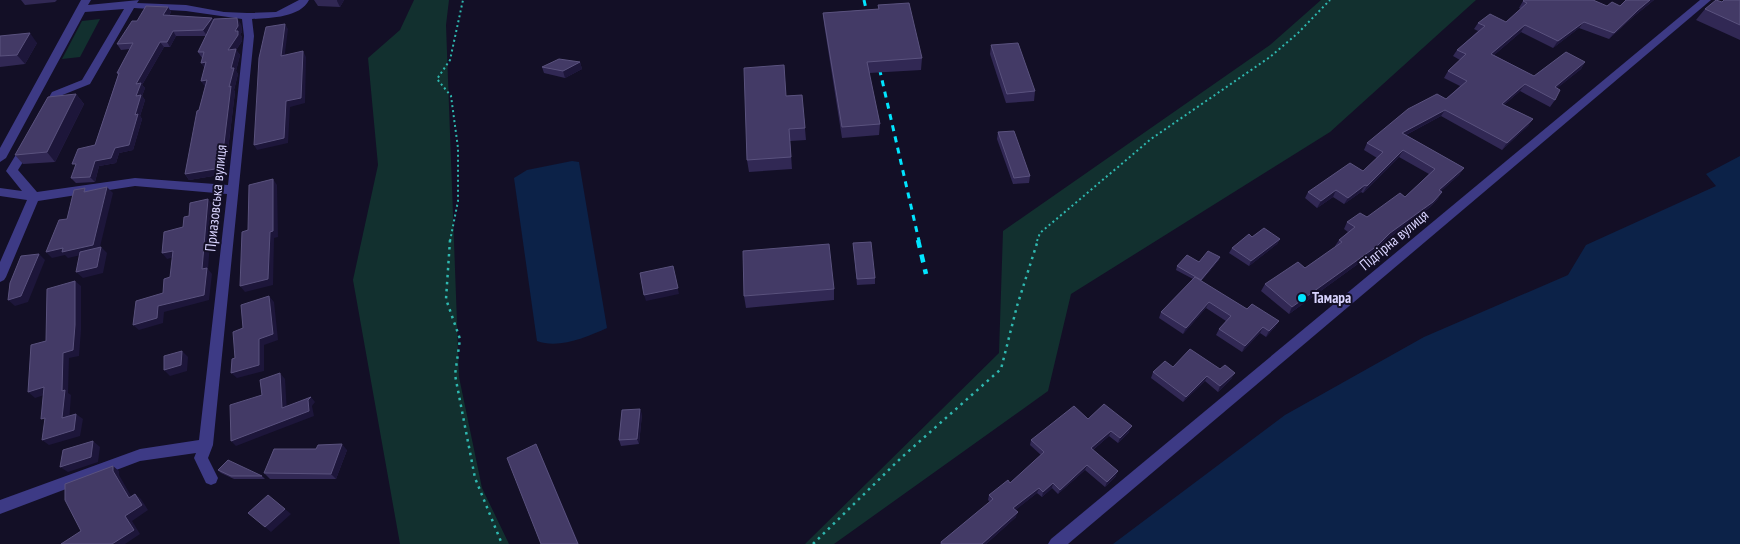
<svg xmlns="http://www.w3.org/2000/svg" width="1740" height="544" font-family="'PT Sans Narrow',sans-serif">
  <rect width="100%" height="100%" fill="#130f26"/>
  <g fill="#12302f">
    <path d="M 414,0 L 449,0 L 446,25 L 459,377 L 482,488 L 509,544 L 400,544 L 353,280 L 378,165 L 368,58 L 400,30 Z"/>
    <path d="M 1321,0 L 1476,0 L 1330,132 L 1071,294 L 1048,391 L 834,544 L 805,544 L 999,353 L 1003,231 L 1270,45 Z"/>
    <path d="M 100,19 L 80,57 L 62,59 L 82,21 Z"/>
  </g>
  <g fill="#0c2248">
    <path d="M 1740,156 L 1740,544 L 1113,544 L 1285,415 L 1424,337 L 1568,275 L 1586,245 L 1716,186 L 1706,174 Z"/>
    <path d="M 572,161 L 579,162 L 607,328 C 587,337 559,349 537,341 L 514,178 L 527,170 Z"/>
  </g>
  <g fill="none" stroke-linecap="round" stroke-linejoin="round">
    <g stroke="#2fb8b0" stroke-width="2" stroke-dasharray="2 3" stroke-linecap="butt">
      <path d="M 450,241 L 458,201 L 458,148 L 451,96 L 437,79 L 450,60 L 463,0"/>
      <path d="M 1037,241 L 1040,233 L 1151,139 L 1270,57 L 1298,33 L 1330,0"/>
    </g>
    <g stroke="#2fb8b0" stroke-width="2.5" stroke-dasharray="2.5 4.5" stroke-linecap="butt">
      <path d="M 450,240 L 446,299 L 460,339 L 455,375 L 475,478 L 502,544"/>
      <path d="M 813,544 L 902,457 L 1001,369 L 1017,306 L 1038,240"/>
    </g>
    <g fill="#3d3a85" fill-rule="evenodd">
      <path d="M 81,0 L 91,0 L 88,5 L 139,0 L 137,3 L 186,5 L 224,12 L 247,13 L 276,12 L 299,0 L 309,0 C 300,18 269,18 252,19 L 254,36 L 213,445 L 208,458 L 218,478 L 216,483 L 211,485 L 206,483 L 194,458 L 196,453 L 140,461 L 0,514 L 0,500 L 140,449 L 199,440 L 227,194 L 135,186 L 38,201 L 6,277 L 4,280 L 0,282 L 0,262 L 27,200 L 0,196 L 0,188 L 22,191 L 6,171 L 23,143 L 31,143 L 33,146 L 18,170 L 37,192 L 135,178 L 228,185 L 244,36 L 242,19 L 186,11 L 134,8 L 90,84 L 60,96 L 50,114 L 42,114 L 41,111 L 52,92 L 82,80 L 124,9 L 85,12 L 6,158 L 0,162 L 0,148 Z"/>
      <path d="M 1700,0 L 1711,0 L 1068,544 L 1048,544 L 1051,539 Z"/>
    </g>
    <g stroke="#00e5ff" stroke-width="3" stroke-dasharray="6 5.5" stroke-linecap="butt">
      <path d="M 864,0 L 869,22"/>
      <path d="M 877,58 L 919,241"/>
    </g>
    <path stroke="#00e5ff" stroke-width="4.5" stroke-dasharray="8 7" stroke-linecap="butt" d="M 918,240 L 926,274"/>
  </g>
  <g fill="#312854">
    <path d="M 21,0 L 57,0 L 55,2 L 25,5 Z"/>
    <path d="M 314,0 L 344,0 L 340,7 L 318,6 Z"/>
    <path d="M 1626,0 L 1654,0 L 1633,17 L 1609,39 L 1579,28 L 1553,48 L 1521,32 L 1494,55 L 1534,76 L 1585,62 L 1581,69 L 1557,88 L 1555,100 L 1550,107 L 1520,91 L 1504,105 L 1533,119 L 1528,126 L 1502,150 L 1441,116 L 1406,135 L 1464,168 L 1459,175 L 1441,191 L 1438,199 L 1429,208 L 1386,240 L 1373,253 L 1289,314 L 1261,291 L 1265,284 L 1305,268 L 1336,247 L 1335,246 L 1339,240 L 1348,232 L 1344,229 L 1347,222 L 1367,217 L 1405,197 L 1429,174 L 1399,157 L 1363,193 L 1361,192 L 1344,204 L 1333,197 L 1317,208 L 1305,198 L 1308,192 L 1363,171 L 1377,158 L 1364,150 L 1367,143 L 1446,99 L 1460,86 L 1444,78 L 1448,71 L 1460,60 L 1453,56 L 1457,50 L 1478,31 L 1474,29 L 1478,23 L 1506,22 L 1521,9 L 1519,8 L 1523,1 L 1607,6 L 1620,6 Z"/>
    <path d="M 1740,0 L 1740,40 L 1696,20 L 1705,9 L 1722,2 Z"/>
    <path d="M 878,5 L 922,58 L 921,70 L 869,73 L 880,124 L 879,135 L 842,138 L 824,24 L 823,13 L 878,9 Z"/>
    <path d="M 168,7 L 171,12 L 169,16 L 212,18 L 214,21 L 241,24 L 242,32 L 240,34 L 242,37 L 242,41 L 236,50 L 240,55 L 236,71 L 238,74 L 234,90 L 235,92 L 225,174 L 189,180 L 185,174 L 199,110 L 205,87 L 205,69 L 202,58 L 198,52 L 206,36 L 176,36 L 170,47 L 164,47 L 142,85 L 145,88 L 142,96 L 145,100 L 140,116 L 142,119 L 133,150 L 119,153 L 116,163 L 99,166 L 95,182 L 76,183 L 71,178 L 95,145 L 118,75 L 117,73 L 130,49 L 121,50 L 117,44 L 137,21 Z"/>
    <path d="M 0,36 L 37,43 L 25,64 L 0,67 Z"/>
    <path d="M 991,45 L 1035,91 L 1034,101 L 1006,103 L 990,54 Z"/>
    <path d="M 580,62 L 582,69 L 565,78 L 544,73 L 542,67 Z"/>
    <path d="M 76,94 L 84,104 L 55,162 L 23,164 L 15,155 Z"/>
    <path d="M 802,95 L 806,140 L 790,141 L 792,169 L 749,172 L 747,160 L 786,96 Z"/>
    <path d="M 998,132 L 1030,176 L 1029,183 L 1013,184 L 997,139 Z"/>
    <path d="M 1252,237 L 1280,239 L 1277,244 L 1249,266 L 1229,253 L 1232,248 Z"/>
    <path d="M 853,243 L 875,278 L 875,284 L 857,285 Z"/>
    <path d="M 1219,260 L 1201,281 L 1247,309 L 1279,321 L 1275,327 L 1266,337 L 1260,333 L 1242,352 L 1216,335 L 1219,329 L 1226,321 L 1206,308 L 1183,334 L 1159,318 L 1161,312 L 1193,279 L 1176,270 L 1177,266 L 1199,262 Z"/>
    <path d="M 834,289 L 834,300 L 746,308 L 744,296 Z"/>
    <path d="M 1173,367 L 1232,378 L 1218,392 L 1205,381 L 1183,402 L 1151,378 L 1153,372 Z"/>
    <path d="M 642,414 L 639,444 L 621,446 L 619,440 Z"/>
    <path d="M 1088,419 L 1129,432 L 1118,443 L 1109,436 L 1093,450 L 1116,476 L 1105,487 L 1085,470 L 1058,494 L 1052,488 L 1042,497 L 1037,493 L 1015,510 L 1016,517 L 986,544 L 940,544 L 941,542 L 990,502 L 988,500 L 989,495 L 1010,483 L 1041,455 L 1030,445 L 1031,440 Z"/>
    <path d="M 316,449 L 347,450 L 336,479 L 270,479 L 264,473 Z"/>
    <path d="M 218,470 L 262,476 L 265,479 L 234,479 L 221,473 Z"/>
  </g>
  <g fill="#1d163a">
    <path d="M 337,0 L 344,0 L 340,7 L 337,1 Z"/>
    <path d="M 1650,0 L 1654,0 L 1633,17 L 1609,39 L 1614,33 L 1638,10 Z"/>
    <path d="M 168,7 L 171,12 L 166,21 L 163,15 Z"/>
    <path d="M 212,18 L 215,23 L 207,36 L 203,30 Z"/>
    <path d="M 237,18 L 241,24 L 242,32 L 240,34 L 242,37 L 242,41 L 236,50 L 240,55 L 236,71 L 238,74 L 234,90 L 235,92 L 225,174 L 189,180 L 185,174 L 229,87 L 231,68 L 228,50 L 235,31 Z"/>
    <path d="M 1584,22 L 1579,28 L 1553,48 L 1558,41 Z"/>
    <path d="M 285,24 L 288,29 L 284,61 L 281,56 Z"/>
    <path d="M 1525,25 L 1521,32 L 1487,61 L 1491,54 Z"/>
    <path d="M 173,31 L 176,36 L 170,47 L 167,42 Z"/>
    <path d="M 30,33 L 37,43 L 25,64 L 17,55 Z"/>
    <path d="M 160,42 L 164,47 L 142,85 L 145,88 L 142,96 L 145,100 L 140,116 L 142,119 L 133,150 L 119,153 L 116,163 L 99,166 L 95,182 L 90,177 L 95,161 L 115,148 L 135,115 L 136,84 Z"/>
    <path d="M 303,51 L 306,57 L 305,103 L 290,107 L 288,143 L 257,150 L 254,145 L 286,101 Z"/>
    <path d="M 206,62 L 205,69 L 201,63 Z"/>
    <path d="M 580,62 L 582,69 L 565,78 L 563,71 Z"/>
    <path d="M 1585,62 L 1581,69 L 1550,94 L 1555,87 Z"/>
    <path d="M 207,80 L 205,87 L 201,81 Z"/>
    <path d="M 1525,84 L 1520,91 L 1498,110 L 1502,104 Z"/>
    <path d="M 76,94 L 84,104 L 55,162 L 47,152 Z"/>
    <path d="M 1445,110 L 1441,116 L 1398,139 L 1402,133 Z"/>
    <path d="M 1533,119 L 1528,126 L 1502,150 L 1507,143 Z"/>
    <path d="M 1403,150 L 1399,157 L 1363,193 L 1367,186 Z"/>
    <path d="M 1464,168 L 1459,175 L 1435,197 L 1439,190 Z"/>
    <path d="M 273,179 L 277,185 L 278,237 L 274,238 L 273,285 L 245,292 L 240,286 L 270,232 Z"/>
    <path d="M 1365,185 L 1361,192 L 1344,204 L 1348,198 Z"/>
    <path d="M 107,187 L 113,193 L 99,251 L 68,258 L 65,255 L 52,258 L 46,252 Z"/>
    <path d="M 1336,190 L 1333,197 L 1317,208 L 1321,201 Z"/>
    <path d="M 1442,192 L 1438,199 L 1429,208 L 1386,240 L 1373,253 L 1289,314 L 1292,307 Z"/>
    <path d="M 208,199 L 213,205 L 208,269 L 212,274 L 209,300 L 164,312 L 163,323 L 139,330 L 133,325 L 158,306 L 202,269 Z"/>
    <path d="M 1280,239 L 1277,244 L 1249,266 L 1251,261 Z"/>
    <path d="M 101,247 L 107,253 L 103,273 L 83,278 L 76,272 Z"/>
    <path d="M 173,251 L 178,256 L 167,259 L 162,253 Z"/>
    <path d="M 39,254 L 45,260 L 28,302 L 15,306 L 8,300 Z"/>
    <path d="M 1220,257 L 1219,260 L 1200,283 L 1201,280 Z"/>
    <path d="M 673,266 L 679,294 L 646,301 L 644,295 Z"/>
    <path d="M 75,281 L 81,286 L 81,330 L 79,356 L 69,358 L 68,393 L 71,395 L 69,423 L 62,418 L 62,391 L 63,353 Z"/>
    <path d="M 269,296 L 274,302 L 278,340 L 264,345 L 264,371 L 237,378 L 231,373 L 259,339 Z"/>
    <path d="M 1209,302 L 1206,308 L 1183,334 L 1186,328 Z"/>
    <path d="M 1279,321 L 1275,327 L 1266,337 L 1269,331 Z"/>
    <path d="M 1263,327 L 1260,333 L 1242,352 L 1245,346 Z"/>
    <path d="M 182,351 L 188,357 L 187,371 L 170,376 L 164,370 Z"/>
    <path d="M 280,373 L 285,379 L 287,413 L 282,408 Z"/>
    <path d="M 1235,373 L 1232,378 L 1218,392 L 1220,386 Z"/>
    <path d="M 1207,376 L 1205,381 L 1183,402 L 1186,397 Z"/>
    <path d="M 44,387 L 50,393 L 35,398 L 28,392 Z"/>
    <path d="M 311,397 L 315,402 L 312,406 L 314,416 L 236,446 L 231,441 Z"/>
    <path d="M 640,409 L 642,414 L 639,444 L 637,439 Z"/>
    <path d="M 76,414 L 83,419 L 80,436 L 49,445 L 42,440 Z"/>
    <path d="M 1132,426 L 1129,432 L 1118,443 L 1120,438 Z"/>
    <path d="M 1111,431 L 1109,436 L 1089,453 L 1091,448 Z"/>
    <path d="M 93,441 L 100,447 L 98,462 L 68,472 L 60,467 Z"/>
    <path d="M 342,444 L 347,450 L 336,479 L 331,474 Z"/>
    <path d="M 536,444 L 540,452 L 579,544 L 578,544 Z"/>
    <path d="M 1087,465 L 1085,470 L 1058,494 L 1060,490 Z"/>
    <path d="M 113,466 L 119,471 L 119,475 L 135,503 L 129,498 L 113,471 Z"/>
    <path d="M 1118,471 L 1116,476 L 1105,487 L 1107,482 Z"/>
    <path d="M 1053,483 L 1052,488 L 1042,497 L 1043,492 Z"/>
    <path d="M 1039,488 L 1037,493 L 1012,513 L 1013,508 Z"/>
    <path d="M 135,494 L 141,499 L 148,510 L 132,521 L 140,534 L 125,544 L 112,544 Z"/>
    <path d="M 285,509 L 291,514 L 271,532 L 265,527 Z"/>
    <path d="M 1018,512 L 1016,517 L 986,544 L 982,544 Z"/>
  </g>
  <g fill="#433a66" stroke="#5a527e">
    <path d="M 1524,0 L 1593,0 L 1607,6 L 1612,2 L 1620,6 L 1626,0 L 1650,0 L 1638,10 L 1614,33 L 1584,22 L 1558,41 L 1525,25 L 1491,54 L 1534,76 L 1566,52 L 1585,62 L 1555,87 L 1560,90 L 1555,100 L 1525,84 L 1502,104 L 1533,119 L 1507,143 L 1445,110 L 1402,133 L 1464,168 L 1439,190 L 1442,192 L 1433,202 L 1390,233 L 1377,246 L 1292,307 L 1265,284 L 1298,262 L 1305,268 L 1342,242 L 1339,240 L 1355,227 L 1347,222 L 1360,213 L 1367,217 L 1400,193 L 1405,197 L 1435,169 L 1403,150 L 1367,186 L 1365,185 L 1348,198 L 1336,190 L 1321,201 L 1308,192 L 1350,163 L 1363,171 L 1383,152 L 1367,143 L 1408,109 L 1437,94 L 1446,99 L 1467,81 L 1448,71 L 1466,54 L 1457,50 L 1485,26 L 1478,23 L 1490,14 L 1506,22 L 1527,3 L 1523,1 Z"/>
    <path d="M 1716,0 L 1722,2 L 1724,0 L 1740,0 L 1740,25 L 1705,9 Z"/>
    <path d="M 909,3 L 922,58 L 867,62 L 880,124 L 842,127 L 823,13 L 879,9 L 878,5 Z"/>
    <path d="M 146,6 L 168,7 L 163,15 L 212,18 L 203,30 L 173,31 L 167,42 L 160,42 L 136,84 L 141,83 L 136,96 L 141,95 L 135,115 L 138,114 L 129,145 L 115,148 L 111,158 L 95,161 L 90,177 L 71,178 L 76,164 L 72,164 L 78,149 L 95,145 L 119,73 L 117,73 L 133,43 L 117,44 L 132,21 L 137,21 Z"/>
    <path d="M 237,18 L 238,26 L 235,31 L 238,31 L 238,35 L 228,50 L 236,49 L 231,68 L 234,68 L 229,87 L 231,86 L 221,168 L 185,174 L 197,111 L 199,110 L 207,80 L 201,81 L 206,62 L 201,63 L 204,52 L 198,52 L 214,19 Z"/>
    <path d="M 285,24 L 281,56 L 303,51 L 301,98 L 286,101 L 284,138 L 254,145 L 259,58 L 266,27 Z"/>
    <path d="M 30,33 L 17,55 L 0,56 L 0,36 Z"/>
    <path d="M 1018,43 L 1035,91 L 1007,94 L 991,45 Z"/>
    <path d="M 559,59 L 580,62 L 563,71 L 542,67 Z"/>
    <path d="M 784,65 L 786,96 L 802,95 L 805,128 L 789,129 L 791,157 L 747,160 L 744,68 Z"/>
    <path d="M 76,94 L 47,152 L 15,155 L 48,97 Z"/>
    <path d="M 1014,131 L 1030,176 L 1014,178 L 998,132 Z"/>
    <path d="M 273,179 L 273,231 L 270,232 L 268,279 L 240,286 L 242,232 L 248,230 L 249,185 Z"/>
    <path d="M 107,187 L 93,245 L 62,252 L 63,248 L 46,252 L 59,220 L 67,219 L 74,190 L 85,188 L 84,192 Z"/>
    <path d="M 208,199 L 202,269 L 207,268 L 204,295 L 158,306 L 157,318 L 133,325 L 136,301 L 163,293 L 164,279 L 170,277 L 173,251 L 162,253 L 164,232 L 183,227 L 184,217 L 189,216 L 190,203 Z"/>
    <path d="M 1264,228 L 1280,239 L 1251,261 L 1232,248 L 1249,234 L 1252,237 Z"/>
    <path d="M 871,242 L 875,278 L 857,279 L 853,243 Z"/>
    <path d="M 829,244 L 834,289 L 744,296 L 743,251 Z"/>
    <path d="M 101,247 L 97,267 L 76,272 L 80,252 Z"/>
    <path d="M 1208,251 L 1220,257 L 1201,280 L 1177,266 L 1187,255 L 1199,262 Z"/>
    <path d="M 39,254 L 21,296 L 8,300 L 10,283 L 21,256 Z"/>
    <path d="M 673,266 L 678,288 L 644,295 L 640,273 Z"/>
    <path d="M 1195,277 L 1247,309 L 1252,304 L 1279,321 L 1269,331 L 1263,327 L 1245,346 L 1219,329 L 1231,316 L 1209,302 L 1186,328 L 1161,312 Z"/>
    <path d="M 75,281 L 75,325 L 73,350 L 63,353 L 62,391 L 65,390 L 62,418 L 76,414 L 74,430 L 42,440 L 45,418 L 41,419 L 44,387 L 28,392 L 31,345 L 46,341 L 47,289 Z"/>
    <path d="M 269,296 L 273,334 L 259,339 L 259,365 L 231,373 L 232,359 L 235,358 L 233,332 L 243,328 L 241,305 Z"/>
    <path d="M 1190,349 L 1220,369 L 1225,365 L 1235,373 L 1220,386 L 1207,376 L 1186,397 L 1153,372 L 1165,361 L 1173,367 Z"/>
    <path d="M 182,351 L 181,365 L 164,370 L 164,356 Z"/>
    <path d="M 280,373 L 282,408 L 311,397 L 308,400 L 309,411 L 231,441 L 230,405 L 262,395 L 260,380 Z"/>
    <path d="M 1104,404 L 1132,426 L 1120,438 L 1111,431 L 1091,448 L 1118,471 L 1107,482 L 1087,465 L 1060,490 L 1053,483 L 1043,492 L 1039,488 L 1013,508 L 1018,512 L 982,544 L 942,544 L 941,542 L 993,499 L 989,495 L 1008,480 L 1010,483 L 1044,452 L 1031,440 L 1074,406 L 1088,419 Z"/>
    <path d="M 640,409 L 637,439 L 619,440 L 622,410 Z"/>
    <path d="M 93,441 L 91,457 L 60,467 L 63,450 Z"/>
    <path d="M 342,444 L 331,474 L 264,473 L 274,449 L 316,449 L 318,445 Z"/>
    <path d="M 536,444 L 578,544 L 541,544 L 507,458 Z"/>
    <path d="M 228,460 L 262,476 L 231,476 L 218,470 Z"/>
    <path d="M 113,466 L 113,471 L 129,498 L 135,494 L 142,505 L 125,516 L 134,530 L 112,544 L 61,544 L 81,531 L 65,500 L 65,484 Z"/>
    <path d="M 268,495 L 285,509 L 265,527 L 248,513 Z"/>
  </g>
  <circle fill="#00e5ff" stroke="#130f26" stroke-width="2" cx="1302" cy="298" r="5"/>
  <g text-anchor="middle" stroke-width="4" stroke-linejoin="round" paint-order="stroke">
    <g font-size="15" fill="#d9d4ff" stroke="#130f26">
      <text transform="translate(216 198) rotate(-84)" y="5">Приазовська вулиця</text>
      <text transform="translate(1394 240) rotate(-40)" y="5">Підгірна вулиця</text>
    </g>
    <g font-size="15" font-weight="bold" fill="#d9d4ff" stroke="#130f26" text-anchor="start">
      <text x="1312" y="303">Тамара</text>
    </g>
  </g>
</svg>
